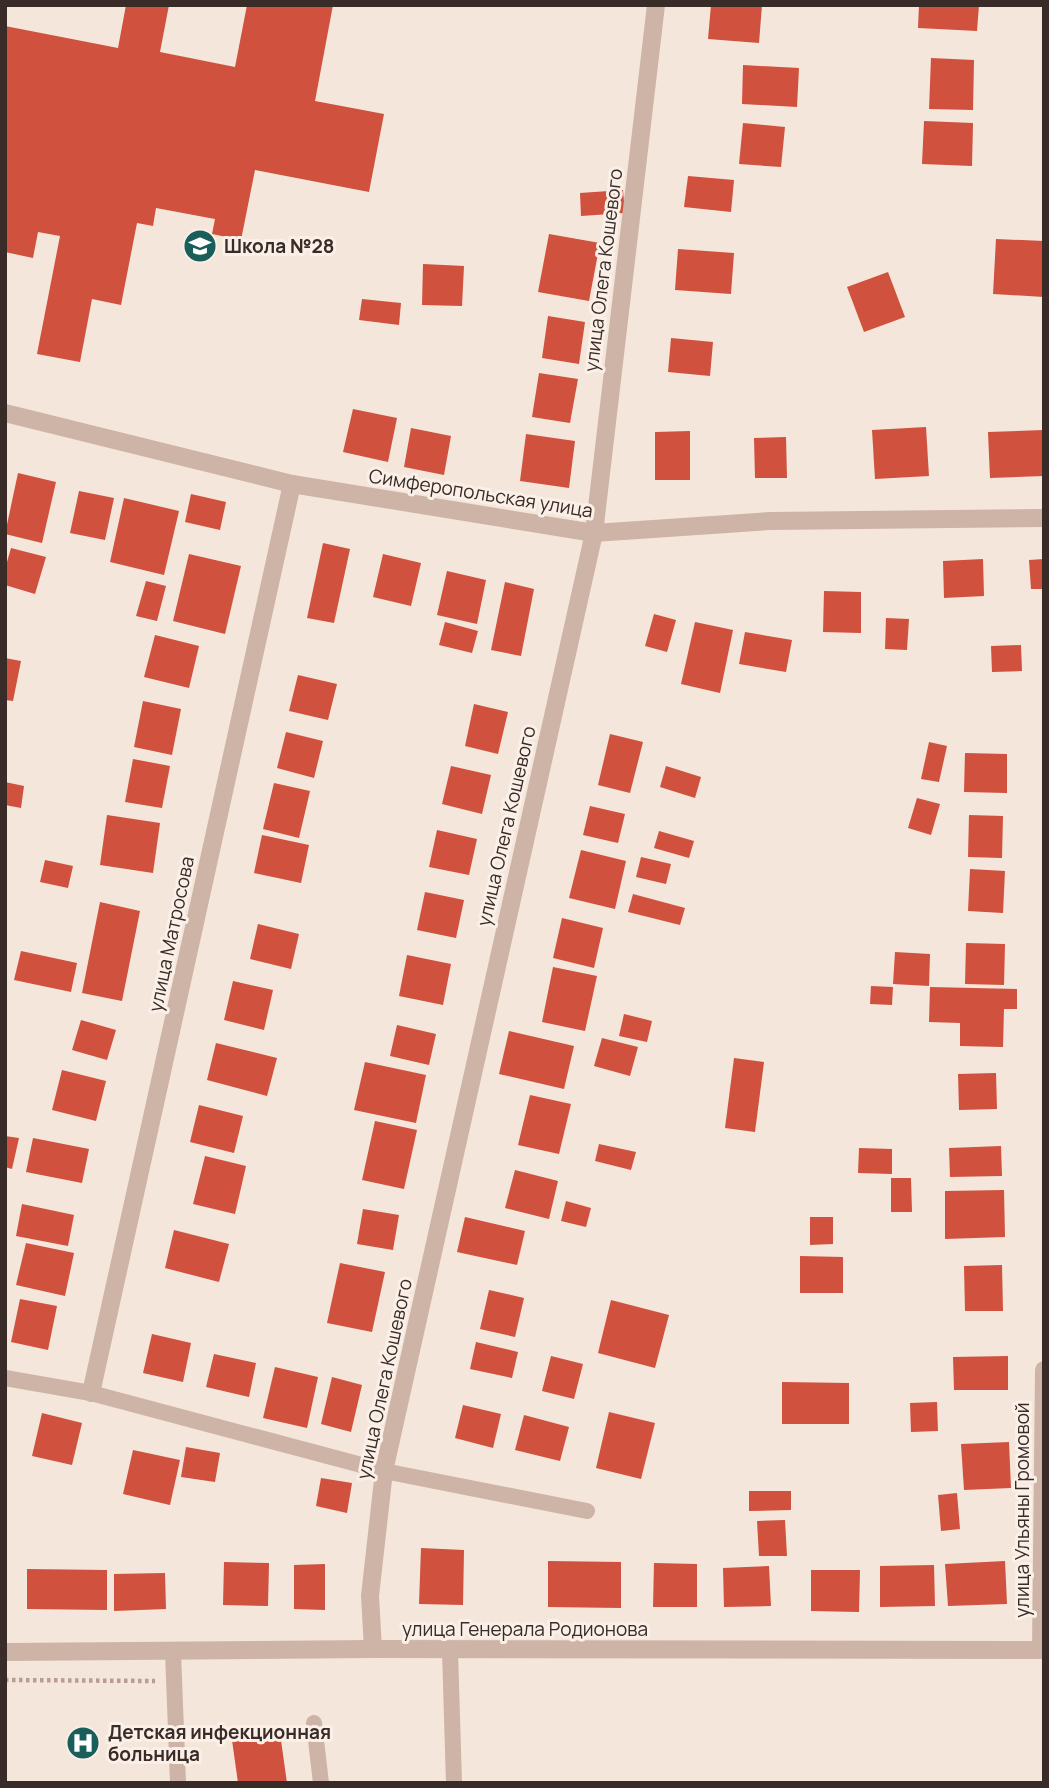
<svg xmlns="http://www.w3.org/2000/svg" width="1049" height="1788" font-family="Manrope,sans-serif">
  <rect width="100%" height="100%" fill="#f4e6db"/>
  <g fill="#d0513d">
    <path d="M 126,5 L 169,5 L 160,52 L 235,67 L 247,5 L 333,5 L 315,101 L 384,114 L 369,192 L 255,170 L 241,240 L 212,234 L 215,219 L 156,208 L 153,226 L 137,223 L 121,305 L 92,299 L 80,362 L 37,354 L 60,236 L 38,232 L 33,258 L 5,252 L 5,26 L 118,48 Z"/>
    <path d="M 711,5 L 762,5 L 759,43 L 708,39 Z"/>
    <path d="M 919,5 L 979,5 L 977,31 L 918,28 Z"/>
    <path d="M 931,58 L 974,60 L 973,110 L 929,109 Z"/>
    <path d="M 743,65 L 799,68 L 797,107 L 742,104 Z"/>
    <path d="M 924,121 L 973,123 L 972,166 L 922,164 Z"/>
    <path d="M 743,123 L 785,127 L 781,167 L 739,164 Z"/>
    <path d="M 688,176 L 734,180 L 731,212 L 684,207 Z"/>
    <path d="M 623,190 L 625,213 L 581,216 L 580,193 Z"/>
    <path d="M 549,234 L 600,243 L 589,301 L 538,292 Z"/>
    <path d="M 996,239 L 1044,241 L 1044,297 L 993,294 Z"/>
    <path d="M 678,249 L 734,253 L 731,294 L 675,290 Z"/>
    <path d="M 423,264 L 464,266 L 462,306 L 422,305 Z"/>
    <path d="M 888,272 L 905,317 L 864,332 L 847,287 Z"/>
    <path d="M 362,299 L 401,303 L 399,325 L 359,320 Z"/>
    <path d="M 548,316 L 585,322 L 579,364 L 542,358 Z"/>
    <path d="M 671,338 L 713,342 L 710,376 L 668,372 Z"/>
    <path d="M 539,373 L 578,379 L 570,423 L 532,417 Z"/>
    <path d="M 353,409 L 397,418 L 388,462 L 343,452 Z"/>
    <path d="M 926,427 L 929,476 L 875,479 L 872,430 Z"/>
    <path d="M 411,428 L 451,436 L 444,475 L 404,467 Z"/>
    <path d="M 1043,430 L 1044,476 L 990,478 L 988,432 Z"/>
    <path d="M 690,431 L 690,480 L 655,480 L 655,432 Z"/>
    <path d="M 526,434 L 575,441 L 569,488 L 520,481 Z"/>
    <path d="M 786,437 L 787,478 L 755,478 L 754,438 Z"/>
    <path d="M 18,473 L 56,482 L 42,543 L 5,534 Z"/>
    <path d="M 79,491 L 114,498 L 105,540 L 70,533 Z"/>
    <path d="M 191,494 L 226,502 L 220,530 L 185,522 Z"/>
    <path d="M 124,498 L 179,511 L 164,575 L 110,562 Z"/>
    <path d="M 323,543 L 350,549 L 334,623 L 307,618 Z"/>
    <path d="M 11,548 L 46,557 L 35,594 L 5,585 L 5,569 Z"/>
    <path d="M 189,554 L 241,566 L 225,634 L 173,621 Z"/>
    <path d="M 383,554 L 421,563 L 411,606 L 373,597 Z"/>
    <path d="M 983,559 L 984,596 L 944,598 L 943,561 Z"/>
    <path d="M 1044,559 L 1044,589 L 1031,589 L 1029,560 Z"/>
    <path d="M 447,571 L 486,580 L 477,624 L 437,615 Z"/>
    <path d="M 146,581 L 166,586 L 157,621 L 136,616 Z"/>
    <path d="M 505,582 L 534,589 L 521,656 L 491,650 Z"/>
    <path d="M 824,591 L 861,592 L 861,633 L 823,632 Z"/>
    <path d="M 654,614 L 676,620 L 667,652 L 645,646 Z"/>
    <path d="M 886,618 L 909,619 L 907,650 L 885,649 Z"/>
    <path d="M 445,622 L 478,631 L 472,653 L 439,645 Z"/>
    <path d="M 695,622 L 733,630 L 720,693 L 681,684 Z"/>
    <path d="M 745,632 L 792,640 L 786,672 L 739,664 Z"/>
    <path d="M 155,635 L 199,646 L 189,688 L 144,677 Z"/>
    <path d="M 1021,645 L 1022,671 L 992,672 L 991,646 Z"/>
    <path d="M 5,658 L 21,661 L 13,701 L 5,700 Z"/>
    <path d="M 298,675 L 337,684 L 328,720 L 289,711 Z"/>
    <path d="M 143,701 L 181,709 L 172,755 L 134,747 Z"/>
    <path d="M 474,704 L 508,712 L 498,754 L 465,746 Z"/>
    <path d="M 286,732 L 323,741 L 314,778 L 277,768 Z"/>
    <path d="M 610,734 L 643,742 L 630,793 L 598,785 Z"/>
    <path d="M 929,742 L 947,746 L 939,782 L 921,779 Z"/>
    <path d="M 965,753 L 1007,754 L 1007,793 L 964,792 Z"/>
    <path d="M 133,759 L 170,766 L 162,808 L 125,802 Z"/>
    <path d="M 451,766 L 491,775 L 482,814 L 442,804 Z"/>
    <path d="M 666,766 L 701,777 L 695,798 L 660,787 Z"/>
    <path d="M 5,782 L 24,786 L 21,808 L 5,805 Z"/>
    <path d="M 274,783 L 310,791 L 299,838 L 263,829 Z"/>
    <path d="M 917,798 L 940,804 L 931,835 L 908,828 Z"/>
    <path d="M 590,806 L 625,814 L 618,843 L 583,835 Z"/>
    <path d="M 107,815 L 160,823 L 153,873 L 100,865 Z"/>
    <path d="M 969,815 L 1003,816 L 1002,858 L 968,857 Z"/>
    <path d="M 437,830 L 477,839 L 469,875 L 429,867 Z"/>
    <path d="M 659,831 L 694,841 L 689,858 L 654,848 Z"/>
    <path d="M 262,835 L 309,845 L 301,883 L 254,873 Z"/>
    <path d="M 581,850 L 626,861 L 615,909 L 569,898 Z"/>
    <path d="M 641,857 L 671,864 L 666,884 L 636,877 Z"/>
    <path d="M 45,860 L 73,866 L 68,888 L 40,882 Z"/>
    <path d="M 970,869 L 1005,871 L 1003,913 L 968,911 Z"/>
    <path d="M 425,892 L 464,900 L 456,938 L 417,930 Z"/>
    <path d="M 633,894 L 685,908 L 680,925 L 628,912 Z"/>
    <path d="M 100,902 L 140,911 L 122,1001 L 82,993 Z"/>
    <path d="M 562,918 L 603,928 L 594,968 L 553,958 Z"/>
    <path d="M 258,924 L 299,934 L 291,969 L 250,959 Z"/>
    <path d="M 966,943 L 1005,944 L 1004,985 L 965,984 Z"/>
    <path d="M 21,951 L 77,963 L 71,992 L 14,980 Z"/>
    <path d="M 895,952 L 930,954 L 929,986 L 893,984 Z"/>
    <path d="M 407,955 L 451,964 L 443,1005 L 399,996 Z"/>
    <path d="M 553,967 L 597,976 L 585,1031 L 542,1022 Z"/>
    <path d="M 233,981 L 273,990 L 264,1030 L 224,1020 Z"/>
    <path d="M 871,986 L 893,987 L 892,1005 L 870,1004 Z"/>
    <path d="M 930,987 L 1017,989 L 1017,1009 L 1004,1009 L 1003,1047 L 960,1046 L 960,1023 L 929,1022 Z"/>
    <path d="M 624,1014 L 652,1021 L 647,1042 L 619,1036 Z"/>
    <path d="M 81,1020 L 116,1030 L 107,1060 L 72,1050 Z"/>
    <path d="M 397,1025 L 436,1034 L 429,1065 L 390,1056 Z"/>
    <path d="M 509,1031 L 574,1046 L 564,1089 L 499,1074 Z"/>
    <path d="M 602,1038 L 638,1047 L 630,1076 L 594,1066 Z"/>
    <path d="M 216,1043 L 277,1058 L 267,1096 L 207,1080 Z"/>
    <path d="M 734,1058 L 764,1062 L 755,1132 L 725,1128 Z"/>
    <path d="M 365,1062 L 426,1075 L 416,1123 L 354,1110 Z"/>
    <path d="M 62,1070 L 106,1081 L 96,1121 L 52,1110 Z"/>
    <path d="M 996,1073 L 997,1109 L 959,1110 L 958,1074 Z"/>
    <path d="M 530,1095 L 571,1104 L 559,1154 L 518,1145 Z"/>
    <path d="M 199,1105 L 243,1116 L 234,1153 L 190,1142 Z"/>
    <path d="M 375,1121 L 417,1130 L 404,1189 L 362,1180 Z"/>
    <path d="M 5,1136 L 19,1138 L 12,1169 L 5,1167 Z"/>
    <path d="M 33,1138 L 89,1149 L 82,1183 L 26,1172 Z"/>
    <path d="M 599,1144 L 636,1152 L 631,1170 L 595,1161 Z"/>
    <path d="M 1001,1146 L 1002,1176 L 950,1177 L 949,1148 Z"/>
    <path d="M 859,1148 L 892,1149 L 892,1174 L 858,1173 Z"/>
    <path d="M 205,1156 L 246,1166 L 235,1214 L 193,1204 Z"/>
    <path d="M 515,1170 L 558,1181 L 549,1219 L 505,1208 Z"/>
    <path d="M 891,1178 L 911,1178 L 912,1212 L 891,1212 Z"/>
    <path d="M 1004,1190 L 1005,1237 L 945,1239 L 945,1191 Z"/>
    <path d="M 566,1201 L 591,1208 L 586,1227 L 561,1221 Z"/>
    <path d="M 22,1204 L 74,1215 L 68,1246 L 16,1236 Z"/>
    <path d="M 363,1209 L 399,1215 L 393,1250 L 357,1244 Z"/>
    <path d="M 465,1217 L 525,1231 L 517,1265 L 457,1252 Z"/>
    <path d="M 810,1217 L 833,1217 L 833,1244 L 810,1245 Z"/>
    <path d="M 174,1230 L 229,1244 L 219,1282 L 165,1268 Z"/>
    <path d="M 26,1243 L 74,1253 L 65,1296 L 16,1285 Z"/>
    <path d="M 800,1256 L 843,1257 L 843,1293 L 800,1293 Z"/>
    <path d="M 340,1263 L 385,1272 L 372,1332 L 327,1323 Z"/>
    <path d="M 1002,1265 L 1003,1311 L 965,1311 L 964,1266 Z"/>
    <path d="M 489,1290 L 524,1298 L 515,1337 L 480,1329 Z"/>
    <path d="M 20,1299 L 57,1306 L 48,1350 L 11,1342 Z"/>
    <path d="M 611,1300 L 669,1315 L 655,1368 L 598,1353 Z"/>
    <path d="M 152,1334 L 191,1343 L 183,1382 L 143,1373 Z"/>
    <path d="M 476,1342 L 518,1352 L 512,1378 L 470,1369 Z"/>
    <path d="M 214,1354 L 256,1363 L 249,1397 L 206,1387 Z"/>
    <path d="M 551,1356 L 583,1364 L 574,1399 L 542,1391 Z"/>
    <path d="M 1008,1356 L 1008,1390 L 954,1390 L 953,1357 Z"/>
    <path d="M 275,1367 L 318,1377 L 307,1428 L 263,1418 Z"/>
    <path d="M 332,1377 L 362,1385 L 351,1432 L 321,1424 Z"/>
    <path d="M 782,1382 L 849,1383 L 849,1424 L 782,1424 Z"/>
    <path d="M 937,1402 L 938,1431 L 911,1432 L 910,1403 Z"/>
    <path d="M 463,1405 L 501,1414 L 493,1448 L 455,1438 Z"/>
    <path d="M 609,1412 L 655,1423 L 641,1479 L 596,1468 Z"/>
    <path d="M 42,1413 L 82,1423 L 72,1465 L 32,1456 Z"/>
    <path d="M 524,1415 L 569,1427 L 560,1461 L 515,1450 Z"/>
    <path d="M 1009,1442 L 1011,1488 L 964,1490 L 961,1444 Z"/>
    <path d="M 186,1447 L 220,1453 L 215,1482 L 181,1477 Z"/>
    <path d="M 133,1450 L 180,1460 L 170,1505 L 123,1494 Z"/>
    <path d="M 321,1478 L 352,1483 L 347,1513 L 316,1506 Z"/>
    <path d="M 749,1491 L 791,1491 L 791,1510 L 749,1511 Z"/>
    <path d="M 957,1493 L 960,1529 L 941,1531 L 938,1495 Z"/>
    <path d="M 785,1520 L 787,1556 L 759,1556 L 757,1521 Z"/>
    <path d="M 421,1548 L 464,1550 L 463,1605 L 419,1604 Z"/>
    <path d="M 548,1561 L 621,1562 L 621,1608 L 548,1607 Z"/>
    <path d="M 1005,1561 L 1007,1604 L 948,1606 L 945,1564 Z"/>
    <path d="M 224,1562 L 269,1563 L 268,1606 L 223,1605 Z"/>
    <path d="M 654,1563 L 697,1564 L 697,1607 L 653,1607 Z"/>
    <path d="M 325,1564 L 325,1610 L 294,1609 L 294,1565 Z"/>
    <path d="M 934,1565 L 935,1606 L 880,1607 L 880,1566 Z"/>
    <path d="M 769,1566 L 771,1606 L 724,1607 L 723,1568 Z"/>
    <path d="M 27,1569 L 107,1570 L 107,1610 L 27,1609 Z"/>
    <path d="M 811,1570 L 860,1570 L 859,1612 L 811,1611 Z"/>
    <path d="M 165,1573 L 166,1609 L 114,1611 L 114,1574 Z"/>
    <path d="M 279,1726 L 287,1783 L 238,1783 L 231,1733 Z"/>
  </g>
  <g fill="none" stroke-linecap="round" stroke-linejoin="round">
    <path stroke="#b99d90" stroke-width="4.5" stroke-dasharray="3.5 3.5" stroke-linecap="butt" d="M 5,1680 L 155,1681"/>
    <g stroke="#cdb4a6" stroke-width="16">
      <path d="M 5,1378 L 91,1393 L 384,1471 L 587,1511"/>
      <path d="M 450,1651 L 454,1783"/>
      <path d="M 173,1652 L 178,1783"/>
      <path d="M 314,1723 L 321,1783"/>
    </g>
    <g stroke="#cdb4a6" stroke-width="18">
      <path d="M 5,413 L 292,484 L 594,533 L 770,521 L 1044,518"/>
      <path d="M 91,1393 L 292,484"/>
      <path d="M 373,1649 L 370,1596 L 384,1471 L 594,533 L 656,5"/>
      <path d="M 1041,1650 L 1044,1370"/>
      <path d="M 5,1652 L 373,1649 L 1044,1650"/>
    </g>
  </g>
  <defs>
    <symbol id="school-disc" viewBox="-11 -11 22 22"><circle r="9.5" fill="#195e5b" stroke="#fbf0e8"/><path d="M0-5L7-2L0 1L-7-2ZM-4 1L0 2.5L4 1V4Q0 6-4 4Z" fill="#fff"/></symbol>
    <symbol id="hospital-disc" viewBox="-11 -11 22 22"><circle r="9.5" fill="#195e5b" stroke="#fbf0e8"/><path d="M-5-5h3v3.5h4V-5h3V5h-3V1.5h-4V5h-3Z" fill="#fff"/></symbol>
  </defs>
  <g fill-rule="evenodd">
    <use href="#school-disc" x="181" y="227" width="38" height="38"/>
    <use href="#hospital-disc" x="64" y="1724" width="38" height="38"/>
  </g>
  <g text-anchor="middle" stroke-width="6" stroke-linejoin="round" paint-order="stroke">
    <g font-size="19" font-weight="bold" fill="#392b27" stroke="#fbf0e8" text-anchor="start">
      <text x="224" y="253">Школа №28</text>
      <text x="108" y="1739">Детская инфекционная<tspan x="108" dy="22">больница</tspan></text>
    </g>
    <g font-size="19" fill="#392b27" stroke="#fbf0e8">
      <text transform="translate(603 270) rotate(-83)" y="7">улица Олега Кошевого</text>
      <text transform="translate(481 493) rotate(9)" y="7">Симферопольская улица</text>
      <text transform="translate(506 826) rotate(-77)" y="7">улица Олега Кошевого</text>
      <text transform="translate(171 934) rotate(-78)" y="7">улица Матросова</text>
      <text transform="translate(384 1379) rotate(-78)" y="7">улица Олега Кошевого</text>
      <text transform="translate(1022 1510) rotate(-90)" y="7">улица Ульяны Громовой</text>
      <text x="525" y="1636">улица Генерала Родионова</text>
    </g>
  </g>
  <rect width="1049" height="1788" fill="none" stroke="#392b27" stroke-width="14"/>
</svg>
